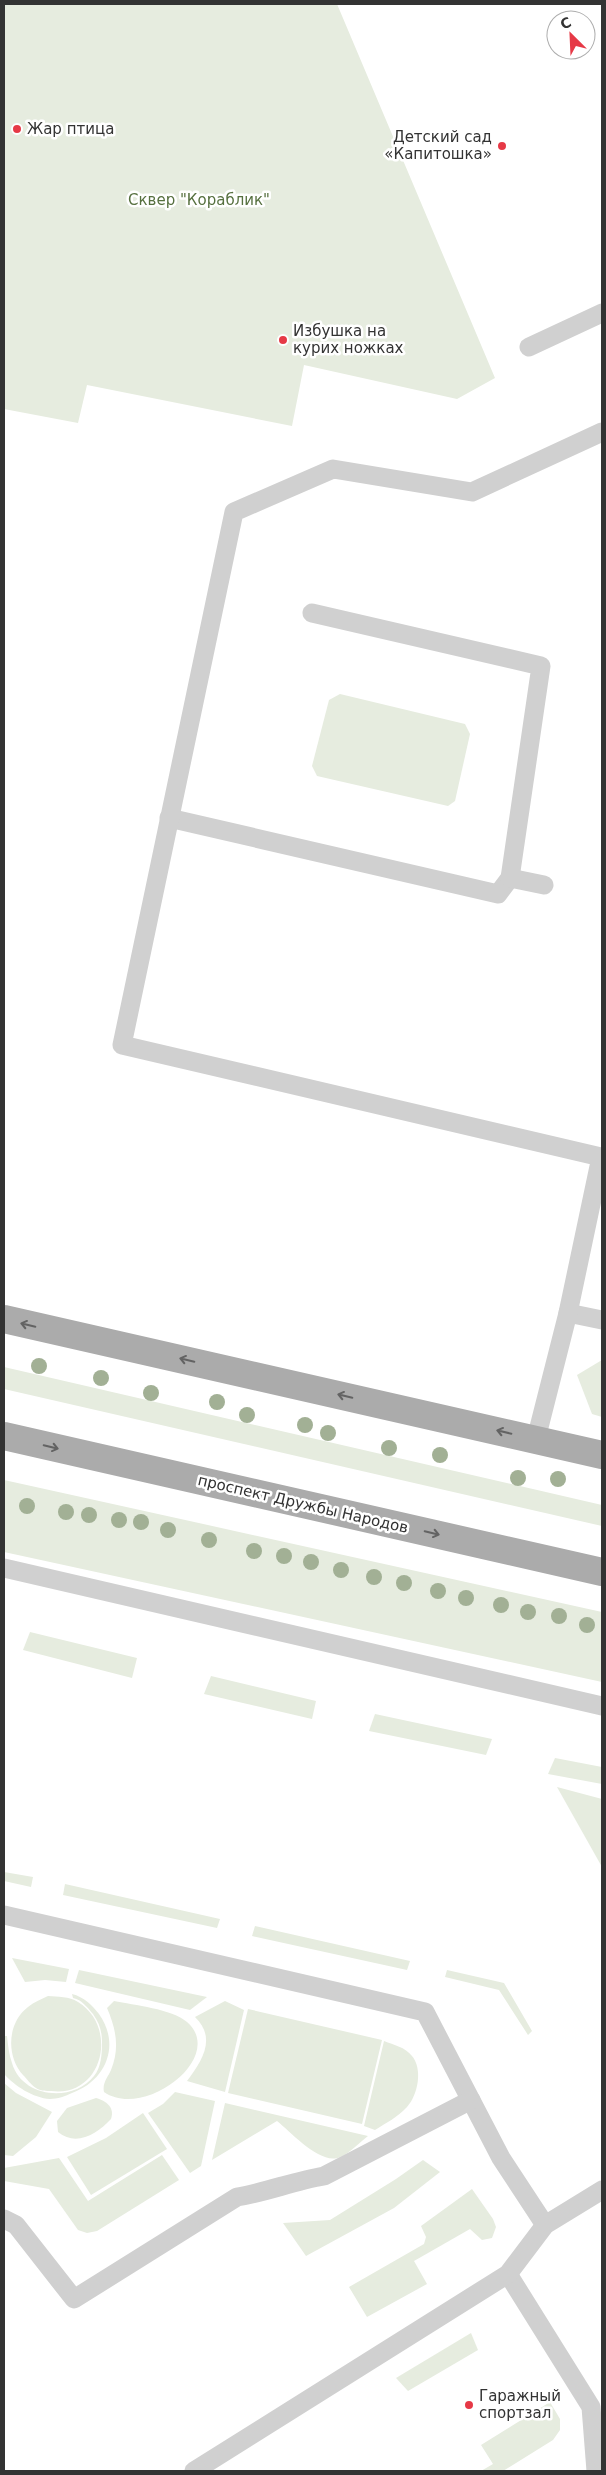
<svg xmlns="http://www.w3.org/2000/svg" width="606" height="2475" font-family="'DejaVu Sans',sans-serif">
  <rect width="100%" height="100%" fill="#fff"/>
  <g fill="#e6ecdf">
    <path d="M 4,4 L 337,4 L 495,378 L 457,399 L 304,365 L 292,426 L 87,385 L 78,423 L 4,409 Z"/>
    <path d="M 340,694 L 465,724 L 470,734 L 455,801 L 448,806 L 317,776 L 312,766 L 329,700 Z"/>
    <path d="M 602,1360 L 602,1417 L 592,1414 L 577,1375 Z"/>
    <path d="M 4,1367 L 602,1505 L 602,1526 L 4,1389 Z"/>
    <path d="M 4,1480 L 602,1612 L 602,1682 L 4,1552 Z"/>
    <path d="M 30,1632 L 137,1658 L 132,1678 L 23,1650 Z"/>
    <path d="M 211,1676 L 316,1701 L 312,1719 L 204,1694 Z"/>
    <path d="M 375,1714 L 492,1739 L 486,1755 L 369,1731 Z"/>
    <path d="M 555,1758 L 602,1767 L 602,1784 L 548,1774 Z"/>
    <path d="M 557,1787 L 602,1799 L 602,1867 Z"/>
    <path d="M 4,1872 L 33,1877 L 31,1887 L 4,1881 Z"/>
    <path d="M 65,1884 L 220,1919 L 217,1928 L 63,1895 Z"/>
    <path d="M 255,1926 L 410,1961 L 407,1970 L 252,1936 Z"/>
    <path d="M 12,1958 L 69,1969 L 66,1982 L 45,1980 L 25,1982 Z"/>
    <path d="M 79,1970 L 207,1997 L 190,2010 L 75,1983 Z"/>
    <path d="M 447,1970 L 504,1983 L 532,2031 L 528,2035 L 499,1990 L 445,1977 Z"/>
    <path d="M 72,1994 C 84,1997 92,2005 99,2014 C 121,2045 106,2081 72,2093 C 66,2096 57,2099 50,2099 C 33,2098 15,2086 4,2074 L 4,2036 L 7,2036 C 8,2045 9,2055 12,2063 C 22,2098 73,2103 94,2076 C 101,2068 102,2054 102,2043 C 102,2032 100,2024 93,2014 C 87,2007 82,2000 73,1998 Z"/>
    <path d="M 48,1996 C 58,1997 69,1996 78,2002 C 119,2027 103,2098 51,2091 C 47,2091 40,2091 36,2088 C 31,2085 27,2079 23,2075 C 6,2056 7,2023 28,2007 C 34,2002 42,1999 48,1996 Z"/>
    <path d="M 114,2001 C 134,2005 172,2009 187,2022 C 227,2057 144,2120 104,2092 C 102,2083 108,2077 111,2070 C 120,2048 116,2029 107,2008 Z"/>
    <path d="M 225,2001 L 244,2010 L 225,2092 L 187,2081 C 202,2061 217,2038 195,2017 Z"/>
    <path d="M 248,2009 L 382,2040 L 362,2124 L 228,2093 Z"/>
    <path d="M 384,2041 C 394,2045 405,2047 412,2056 C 423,2069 418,2095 407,2107 C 398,2117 386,2123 375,2130 L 364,2126 Z"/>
    <path d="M 4,2083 L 16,2093 L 52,2112 L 36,2137 L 13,2156 L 4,2155 Z"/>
    <path d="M 175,2092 L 215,2101 L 201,2166 L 190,2173 L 148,2113 L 163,2104 Z"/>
    <path d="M 96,2098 C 106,2101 115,2107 111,2119 C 97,2134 76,2147 58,2132 L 57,2121 L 67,2108 Z"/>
    <path d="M 225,2103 L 368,2136 C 360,2142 350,2153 340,2157 C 321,2166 291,2132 277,2121 L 212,2160 Z"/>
    <path d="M 143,2113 L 167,2149 L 91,2195 L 67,2157 L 106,2138 Z"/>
    <path d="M 162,2155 L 179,2180 L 97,2231 L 87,2233 L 78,2230 L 49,2189 L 4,2181 L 4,2168 L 59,2158 L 88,2201 Z"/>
    <path d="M 423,2160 L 440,2172 L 394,2208 L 306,2256 L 283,2223 L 330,2220 L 396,2179 Z"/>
    <path d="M 472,2189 L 493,2219 L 496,2227 L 492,2238 L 482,2240 L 470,2229 L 414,2261 L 427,2284 L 367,2317 L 349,2287 L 424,2244 L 426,2237 L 421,2226 Z"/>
    <path d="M 471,2333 L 478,2350 L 408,2391 L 396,2378 Z"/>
    <path d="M 550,2402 L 560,2419 L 560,2430 L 553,2440 L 503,2471 L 481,2471 L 493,2464 L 481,2445 Z"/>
  </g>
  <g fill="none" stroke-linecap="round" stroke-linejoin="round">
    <g stroke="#d0d0d0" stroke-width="19">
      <path d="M 529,347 L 602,313"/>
      <path d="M 169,818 L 498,894 L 510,878 L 541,666 L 312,613"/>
      <path d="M 510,878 L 544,885"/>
      <path d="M 568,1313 L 602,1320"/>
      <path d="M 536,1439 L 568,1313 L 601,1157 L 122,1045 L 234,512 L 333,469 L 472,492 L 602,432"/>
      <path d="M 4,1568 L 602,1706"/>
      <path d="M 4,1915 L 425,2012 L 501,2158 L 545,2225"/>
      <path d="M 4,2219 L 16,2225 L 74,2299 L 237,2197 C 267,2192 294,2181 324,2176 L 471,2100"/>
      <path d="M 508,2274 L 591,2407 L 596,2471"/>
      <path d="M 194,2471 L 508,2274 L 545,2225 L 602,2190"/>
    </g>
    <g stroke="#ababab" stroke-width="28">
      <path d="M 4,1319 L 602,1455"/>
      <path d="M 4,1436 L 602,1572"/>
    </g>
  </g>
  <g fill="#a2b095">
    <circle cx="39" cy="1366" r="8"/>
    <circle cx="101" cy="1378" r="8"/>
    <circle cx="151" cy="1393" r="8"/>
    <circle cx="217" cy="1402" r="8"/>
    <circle cx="247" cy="1415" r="8"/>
    <circle cx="305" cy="1425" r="8"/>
    <circle cx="328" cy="1433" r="8"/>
    <circle cx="389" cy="1448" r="8"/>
    <circle cx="440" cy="1455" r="8"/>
    <circle cx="518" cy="1478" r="8"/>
    <circle cx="558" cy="1479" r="8"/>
    <circle cx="27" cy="1506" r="8"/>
    <circle cx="66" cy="1512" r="8"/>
    <circle cx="89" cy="1515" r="8"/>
    <circle cx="119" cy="1520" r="8"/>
    <circle cx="141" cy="1522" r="8"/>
    <circle cx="168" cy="1530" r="8"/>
    <circle cx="209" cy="1540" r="8"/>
    <circle cx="254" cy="1551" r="8"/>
    <circle cx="284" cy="1556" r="8"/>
    <circle cx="311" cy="1562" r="8"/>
    <circle cx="341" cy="1570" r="8"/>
    <circle cx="374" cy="1577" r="8"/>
    <circle cx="404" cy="1583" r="8"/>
    <circle cx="438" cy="1591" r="8"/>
    <circle cx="466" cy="1598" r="8"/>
    <circle cx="501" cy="1605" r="8"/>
    <circle cx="528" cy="1612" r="8"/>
    <circle cx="559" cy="1616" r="8"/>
    <circle cx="587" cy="1625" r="8"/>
  </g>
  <defs><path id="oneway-shaft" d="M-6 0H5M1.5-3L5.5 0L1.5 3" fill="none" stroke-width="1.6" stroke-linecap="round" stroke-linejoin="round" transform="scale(1.25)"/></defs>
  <g stroke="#636363">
    <use href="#oneway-shaft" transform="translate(28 1325) rotate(-167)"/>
    <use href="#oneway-shaft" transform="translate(187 1360) rotate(-167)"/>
    <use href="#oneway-shaft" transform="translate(345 1396) rotate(-167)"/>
    <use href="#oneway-shaft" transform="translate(504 1432) rotate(-167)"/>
    <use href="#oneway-shaft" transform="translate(51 1447) rotate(13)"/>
    <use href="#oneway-shaft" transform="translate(432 1533) rotate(13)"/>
  </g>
  <g fill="#e63946" stroke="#fff" stroke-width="2">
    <circle cx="17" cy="129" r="5"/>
    <circle cx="502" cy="146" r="5"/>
    <circle cx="283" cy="340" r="5"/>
    <circle cx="469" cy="2405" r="5"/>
  </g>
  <g text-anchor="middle" stroke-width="5" stroke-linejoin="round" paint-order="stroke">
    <g font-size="15" fill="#333" stroke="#fff" text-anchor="start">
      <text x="27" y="134">Жар птица</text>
      <text x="492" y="142" text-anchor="end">Детский сад<tspan x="492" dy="17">«Капитошка»</tspan></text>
      <text x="293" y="336">Избушка на<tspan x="293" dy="17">курих ножках</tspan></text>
      <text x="479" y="2401">Гаражный<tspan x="479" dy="17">спортзал</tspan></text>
    </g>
    <g font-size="15" fill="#56703f" stroke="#fff">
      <text x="199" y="205">Сквер "Кораблик"</text>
    </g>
    <g font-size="15" fill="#333" stroke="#fff">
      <text transform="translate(303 1504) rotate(13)" y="5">проспект Дружбы Народов</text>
    </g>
  </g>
  <rect width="606" height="2475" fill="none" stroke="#333333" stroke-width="10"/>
  <g transform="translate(571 35) rotate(336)"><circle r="24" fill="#ffffff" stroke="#adadad"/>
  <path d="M0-4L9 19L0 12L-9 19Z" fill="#e63946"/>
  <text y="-8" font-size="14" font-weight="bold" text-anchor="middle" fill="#333333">С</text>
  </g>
</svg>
